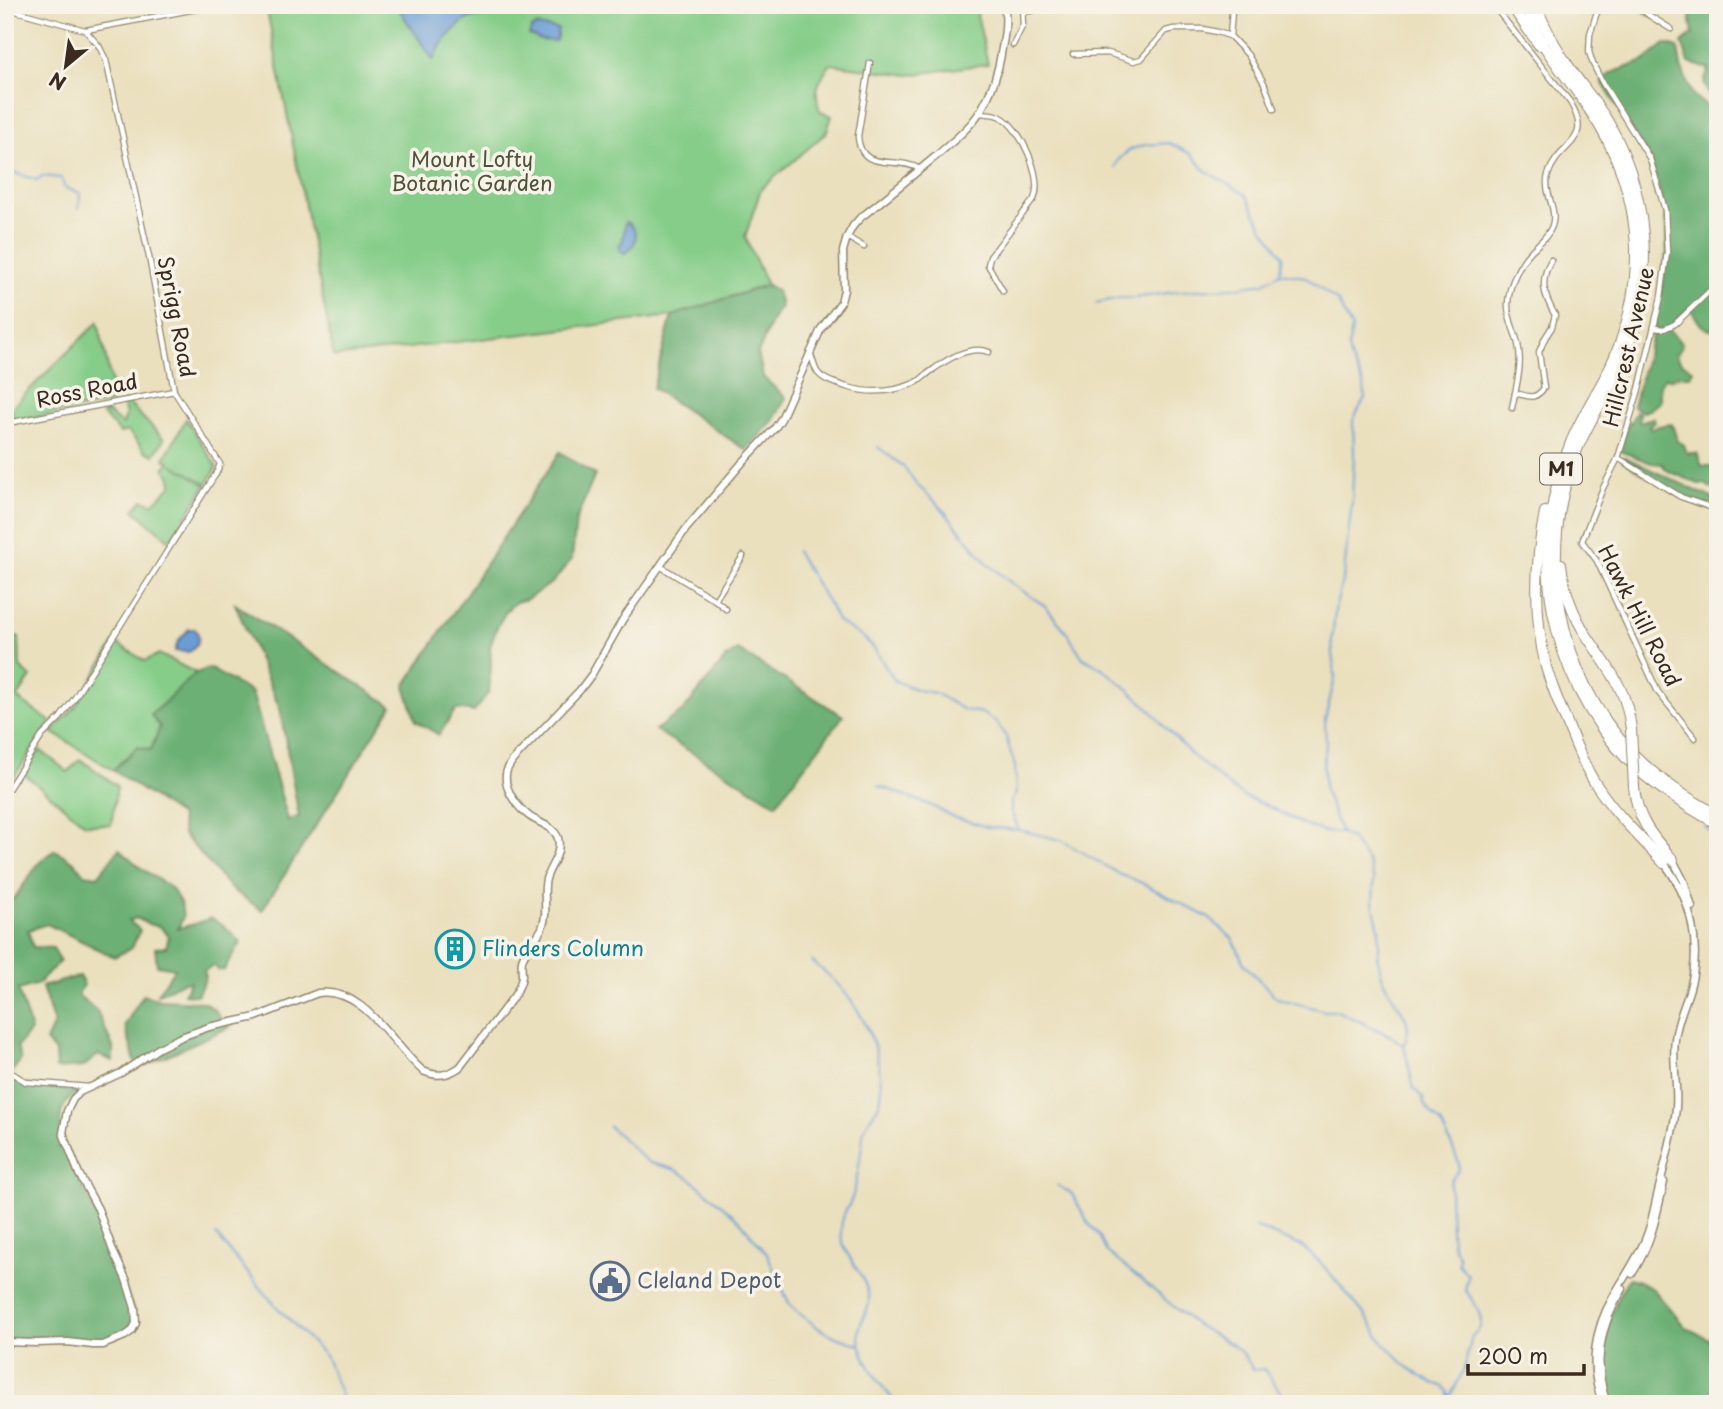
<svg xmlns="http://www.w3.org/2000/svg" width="1723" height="1409" font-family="'Playpen Sans',sans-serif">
  <rect width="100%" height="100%" fill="#f7f3e8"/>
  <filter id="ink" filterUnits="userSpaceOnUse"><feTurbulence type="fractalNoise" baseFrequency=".0143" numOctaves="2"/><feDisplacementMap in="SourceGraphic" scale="14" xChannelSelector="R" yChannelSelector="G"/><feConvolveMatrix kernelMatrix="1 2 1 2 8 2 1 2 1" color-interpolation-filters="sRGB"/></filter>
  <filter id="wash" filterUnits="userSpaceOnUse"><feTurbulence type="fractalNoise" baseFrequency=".00686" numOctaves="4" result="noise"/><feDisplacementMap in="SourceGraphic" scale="28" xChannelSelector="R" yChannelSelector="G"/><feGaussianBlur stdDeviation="1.57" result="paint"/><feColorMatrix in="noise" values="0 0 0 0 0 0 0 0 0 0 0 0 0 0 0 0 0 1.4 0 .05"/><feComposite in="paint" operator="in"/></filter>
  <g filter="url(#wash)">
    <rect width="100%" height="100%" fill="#eae0be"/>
    <g fill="#86cd89" stroke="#607c54" stroke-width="2">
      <path d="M 266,5 L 975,5 L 988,64 L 909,75 L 830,64 C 818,83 813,89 820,111 L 832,116 L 826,133 L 761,189 L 745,237 L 767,285 L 672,316 L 334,357 Z"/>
      <path d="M 98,322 L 114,395 L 114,402 L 12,422 L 13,406 Z"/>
      <path d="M 127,402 L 164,439 L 154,455 L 145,451 L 128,431 L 120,433 L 102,414 L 107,412 L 123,425 L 126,414 L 122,403 Z"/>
      <path d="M 186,419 L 217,467 L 207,484 L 172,464 L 206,485 L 170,541 L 134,510 L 143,500 L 153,504 L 172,485 L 171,477 L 164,468 L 170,462 L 164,459 Z"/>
      <path d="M 19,637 L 20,667 L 31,677 L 17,698 L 51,722 L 5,790 L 5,638 Z"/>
      <path d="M 115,642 L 145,661 L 159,654 L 196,673 L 151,715 L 160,727 L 151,750 L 137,747 L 113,770 L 52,732 L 76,706 Z"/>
      <path d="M 40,750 L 68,772 L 80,759 L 117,786 L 111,825 L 85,824 L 23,773 Z"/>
    </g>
    <g fill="#6cb075" stroke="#546d4a" stroke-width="2">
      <path d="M 1636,5 L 1718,5 L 1718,87 L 1709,95 L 1704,83 L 1709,69 L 1689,63 L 1682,43 L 1693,34 L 1690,15 L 1681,6 L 1650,16 Z"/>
      <path d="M 1665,44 L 1678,48 L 1681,67 L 1693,96 L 1715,112 L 1718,121 L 1718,331 C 1699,330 1699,321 1690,307 L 1668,329 L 1682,344 L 1680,349 L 1676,354 L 1678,360 L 1693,370 L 1690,376 L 1679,375 L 1670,379 L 1665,377 L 1660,385 L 1660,401 L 1651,409 L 1644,412 L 1633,407 L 1654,328 L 1667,252 L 1665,210 L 1650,159 L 1602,82 L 1611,73 L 1644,61 Z"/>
      <path d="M 767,285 L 777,291 L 781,306 L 771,322 L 758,353 L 763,377 L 786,398 L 773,421 L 746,450 L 653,388 L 672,316 Z"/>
      <path d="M 1636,412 L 1640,413 L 1639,422 L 1653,418 L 1655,422 L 1649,426 L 1651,429 L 1659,426 L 1672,424 L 1677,440 L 1684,445 L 1687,453 L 1697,453 L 1702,466 L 1712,466 L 1713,473 L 1718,476 L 1718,492 L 1703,483 L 1701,485 L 1666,470 L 1662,464 L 1651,463 L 1620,451 L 1628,423 L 1631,423 Z"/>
      <path d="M 560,452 L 595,475 L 576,520 L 572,559 L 553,582 L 527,599 L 516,602 L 506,611 L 497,627 L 490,647 L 491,665 L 489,692 L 474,712 L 456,709 L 439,735 L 416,721 L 405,686 Z"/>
      <path d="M 1624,457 L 1718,501 L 1718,510 L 1681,497 L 1623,461 Z"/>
      <path d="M 235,604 L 392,706 L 262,910 L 232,890 L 183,834 L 180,816 L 113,770 L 137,747 L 151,750 L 160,727 L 151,715 L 196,673 L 209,668 L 252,693 L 288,820 L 299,817 L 280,709 Z"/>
      <path d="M 738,650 L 843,716 L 776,804 L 655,730 L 683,711 L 726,658 Z"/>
      <path d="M 119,849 L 141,868 L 172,889 L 181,904 L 183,917 L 178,928 L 195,924 L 211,918 L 225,927 L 241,942 L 224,970 L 218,970 L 214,965 L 204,971 L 206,977 L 197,995 L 184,994 L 190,982 C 178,980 169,992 157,994 L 175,968 L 157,965 L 155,948 L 166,947 L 169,936 L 159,926 L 151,925 L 136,918 L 129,921 L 140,930 L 132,948 L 114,957 L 47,924 L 28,930 L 33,947 L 53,948 L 60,961 L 38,984 L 18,990 L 31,1030 L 17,1047 L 21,1060 L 9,1075 C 21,1088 38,1085 54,1088 C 62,1089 70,1091 78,1093 C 71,1097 66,1101 63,1108 C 52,1132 80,1184 92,1206 L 134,1312 L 133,1322 L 130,1328 L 123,1333 L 102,1341 L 5,1339 L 5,897 L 13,900 L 39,863 L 55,850 L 73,861 L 85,874 L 98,876 Z"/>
      <path d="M 79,976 L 84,985 L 79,992 L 79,996 L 97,1011 L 113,1047 L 113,1061 L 98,1055 L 83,1067 L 56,1069 L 55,1052 L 46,1041 L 54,1024 L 42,987 Z"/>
      <path d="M 143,995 L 160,1000 L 204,1002 L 216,1011 L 224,1024 L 230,1027 L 137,1069 L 125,1025 Z"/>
      <path d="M 1629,1278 L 1639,1281 L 1654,1290 L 1685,1327 L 1715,1342 L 1718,1340 L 1718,1404 L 1607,1404 L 1603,1393 L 1600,1345 L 1619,1294 Z"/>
    </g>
    <g fill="#6b9dd6" stroke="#53647a" stroke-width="2">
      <path d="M 396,5 L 502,5 L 503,11 C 492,16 481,15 470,18 C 461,21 446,38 441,45 C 438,51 437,55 433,60 Z"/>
      <path d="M 537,26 L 558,29 L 556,41 L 541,40 L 529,35 L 532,28 Z"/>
      <path d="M 625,222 C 641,228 638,248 623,254 L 619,250 L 619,246 L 623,240 Z"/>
      <path d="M 189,629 L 195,629 C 202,638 198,645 189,652 L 175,651 L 178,641 Z"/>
    </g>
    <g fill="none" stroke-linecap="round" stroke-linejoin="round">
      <g stroke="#6b9dd6" stroke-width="2">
        <path d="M 1115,167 L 1119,159 L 1131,149 L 1145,145 L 1169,143 L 1191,154 L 1206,171 L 1246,195 L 1262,226 L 1283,256 L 1280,271"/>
        <path d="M 5,170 L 37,180 L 42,176 L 61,178 L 65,188 L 80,193 L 79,208"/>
        <path d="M 1096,303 L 1120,298 L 1135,298 L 1180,291 L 1230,288 L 1264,283 L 1280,273 L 1306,277 L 1338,302 L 1352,329 L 1348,348 L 1350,357 L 1364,385 L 1365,398 L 1353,420 L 1354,456 L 1352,501 L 1344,573 L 1335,610 L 1332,642 L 1335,678 L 1325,719 L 1326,745 L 1323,767 L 1325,792 L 1341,833"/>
        <path d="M 878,447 L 904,467 L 919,487 L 939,505 L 987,563 L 1014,585 L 1045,606 L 1065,630 L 1083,658 L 1102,668 L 1129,690 L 1149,708 L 1161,723 L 1192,755 L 1224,782 L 1244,797 L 1264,804 L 1304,825 L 1325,832 L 1341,833 L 1351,839 L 1368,862 L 1374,880 L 1373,904 L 1379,929 L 1379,948 L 1377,957 C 1380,965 1380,971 1383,979 C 1388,995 1408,1013 1408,1029 C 1408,1034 1405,1040 1404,1045"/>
        <path d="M 796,551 L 830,606 L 837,621 L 864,638 L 875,650 L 895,681 L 918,690 L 935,693 L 964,710 L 982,713 L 997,723 L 1006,737 L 1015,766 L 1016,793 L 1011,801 L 1011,811 L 1018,828"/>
        <path d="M 879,786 L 928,804 L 953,817 L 971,822 L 987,827 L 1019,830 L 1061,840 L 1119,874 L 1140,882 L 1209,918 L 1233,939 L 1244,964 L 1277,998 L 1325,1011 L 1337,1011 L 1391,1036 L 1404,1046 L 1414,1089 L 1423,1098 L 1424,1104 L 1433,1116 L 1441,1123 L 1454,1151 L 1459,1163 L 1459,1170 L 1451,1180 L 1450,1187 L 1451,1232 L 1452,1244 L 1459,1257 L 1458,1264 L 1468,1275 L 1465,1289 C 1473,1302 1492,1324 1472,1336 C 1470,1346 1467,1355 1465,1365 C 1462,1379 1451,1390 1447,1404"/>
        <path d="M 1704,826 L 1718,835"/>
        <path d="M 811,961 C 849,988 875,1028 880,1076 C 881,1083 882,1095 880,1102 C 876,1112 867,1120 864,1130 C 862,1136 863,1144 861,1151 C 859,1166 857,1183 852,1198 C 851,1203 847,1207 845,1212 C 843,1217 841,1227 841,1233 C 842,1257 869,1276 869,1301 C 869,1312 860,1320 859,1331 C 857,1354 882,1389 898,1404"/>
        <path d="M 609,1126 L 641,1156 L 650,1163 L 674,1169 L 691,1179 L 738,1219 L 767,1254 L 789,1303 L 796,1311 L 820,1329 L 836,1337 L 860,1345"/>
        <path d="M 1057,1185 L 1072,1194 L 1088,1223 L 1099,1235 L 1106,1251 L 1196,1325 L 1231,1344 L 1241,1352 L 1254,1370 L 1264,1369 L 1289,1404"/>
        <path d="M 1255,1227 L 1301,1246 L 1320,1262 L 1366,1316 L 1383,1343 L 1393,1351 L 1402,1363 L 1419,1375 L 1433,1383 L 1442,1386 L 1448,1392 L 1448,1400"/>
        <path d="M 216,1235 L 275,1305 L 326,1357 L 344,1404"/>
      </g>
    </g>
  </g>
  <g filter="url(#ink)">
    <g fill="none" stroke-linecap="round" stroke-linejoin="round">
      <defs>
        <g id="minor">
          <path d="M 1493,5 L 1570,102 C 1595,144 1558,142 1548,175 C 1543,193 1558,208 1552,226 C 1548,237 1539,243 1532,250 C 1519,263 1509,285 1508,303 C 1507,318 1515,330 1518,344 C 1523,365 1516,387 1512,408"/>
          <path d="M 1601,5 L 1596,15 L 1590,34 L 1589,52 L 1593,64 L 1602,82 L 1650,159 L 1665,210 L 1667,252 L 1661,297 L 1639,389 L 1618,458 L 1603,488 L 1582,541 L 1597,561 L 1658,692 L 1695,738"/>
          <path d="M 1636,5 L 1650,16 L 1671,29"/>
          <path d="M 5,8 L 85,30 L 99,46 L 106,60 L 149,257 L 174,391 L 220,464 L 217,472 L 74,699 L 60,718 L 42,736 L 5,794"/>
          <path d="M 1024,12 L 1035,10 L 1048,5"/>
          <path d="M 86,30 L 201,8 L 227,5"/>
          <path d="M 1230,36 L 1232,11 L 1234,5"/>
          <path d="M 1013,45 L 1023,25 L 1022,5"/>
          <path d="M 1073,54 L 1108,53 L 1134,61 L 1141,59 L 1166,31 L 1174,29 L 1203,29 L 1217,32 L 1230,36 L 1248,55 L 1264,83 L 1274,109"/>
          <path d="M 870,63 L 858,136 C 860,174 897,155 920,169"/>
          <path d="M 979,113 C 986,114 994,113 1001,117 C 1020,127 1044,177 1034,199 L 990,257 L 988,265 L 1003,291"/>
          <path d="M 847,237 L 864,247"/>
          <path d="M 1654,328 L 1664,329 L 1675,324 L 1718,283"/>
          <path d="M 810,353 C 813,359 814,368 818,373 C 824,381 838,384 847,387 C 870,394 895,392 917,382 C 923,378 928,373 934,369 C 949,358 971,345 989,352"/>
          <path d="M 1515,393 C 1529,396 1534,401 1544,388 L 1539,352 L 1545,338 L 1552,327 L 1555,315 C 1544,296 1539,281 1551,260"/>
          <path d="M 5,421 L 8,423 L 174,391"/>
          <path d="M 1618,458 L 1681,497 L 1718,510"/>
          <path d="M 660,566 L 715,600 L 726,609"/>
          <path d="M 715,600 L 743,556"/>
          <path d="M 5,1060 L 10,1072 L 26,1082 L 89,1087"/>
        </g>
        <g id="secondary">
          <path d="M 1673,860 L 1684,881 L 1692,907"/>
          <path d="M 1632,1274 C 1651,1245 1657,1215 1664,1182"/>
          <path d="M 5,1342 L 36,1343 L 68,1342 L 93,1345 L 103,1345 L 125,1336 L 132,1331 L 136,1323 L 135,1308 L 126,1279 L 113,1251 L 98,1209 L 79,1174 L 63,1133 L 67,1111 L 73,1099 L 80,1092 L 121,1073 L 159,1048 L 181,1037 L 209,1027 L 256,1017 L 318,993 C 365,987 391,1044 423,1071 C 437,1077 447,1076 460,1067 L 514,996 C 518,990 521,984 522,976 C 522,971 521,965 522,960 C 526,948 537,939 542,928 C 549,912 542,895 546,879 C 550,865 562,854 558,838 C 554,826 538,823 529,816 C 517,807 504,789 506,775 C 506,769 510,765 513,760 L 580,690 L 592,674 L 623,619 L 686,529 L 742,463 L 775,428 L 781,419 L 821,329 L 841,302 L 844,290 L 843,251 L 847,237 L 853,226 L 860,218 C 886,198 911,177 936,156 C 952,142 970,128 981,110 C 992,92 999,69 1002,48 C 1005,34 1007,19 1004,5"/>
          <path d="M 1603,1404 C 1588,1368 1594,1330 1613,1297 C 1625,1275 1640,1256 1648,1232 C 1652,1220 1654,1208 1657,1196 C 1664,1166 1673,1138 1676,1108 C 1678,1085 1672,1062 1675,1039 C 1677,1021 1685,1005 1690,988 C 1702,945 1691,898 1664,863"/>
          <path d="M 1607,1404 C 1592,1363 1600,1325 1623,1289"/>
        </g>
        <g id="motorway">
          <path d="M 1511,5 L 1539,45"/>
          <path d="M 1526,5 C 1531,18 1537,32 1543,44 C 1557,67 1575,87 1589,109 C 1617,150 1634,197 1636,247 C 1637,289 1627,332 1609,370 C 1596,395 1580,419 1570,445 C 1527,551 1548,676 1628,760 C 1654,786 1685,806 1718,824"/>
          <path d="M 1536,5 C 1545,29 1557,50 1571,70 C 1583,87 1597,104 1608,122 C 1631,162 1643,208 1644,254 C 1644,294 1635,335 1617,372 C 1604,399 1587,424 1576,452 C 1536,552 1556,674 1632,753 C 1657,779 1686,798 1718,815"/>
          <path d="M 1545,512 C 1535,563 1534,617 1546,667 C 1552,688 1561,708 1569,728 C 1577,748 1585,768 1597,786 C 1616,815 1641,838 1664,863"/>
          <path d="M 1561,564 C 1564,589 1573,615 1587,636 C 1609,670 1626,686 1631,729"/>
          <path d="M 1634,787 C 1637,820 1652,836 1673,860"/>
        </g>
      </defs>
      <use href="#minor" stroke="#92856e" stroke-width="7"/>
      <use href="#secondary" stroke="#92856e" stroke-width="9"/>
      <use href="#motorway" stroke="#92856e" stroke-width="12"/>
      <use href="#minor" stroke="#fff" stroke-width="4.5"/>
      <use href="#secondary" stroke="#fff" stroke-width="6"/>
      <use href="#motorway" stroke="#fff" stroke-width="10"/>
      <defs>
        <path id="motorway-bridge" d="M 1631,729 L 1634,787"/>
      </defs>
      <use href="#motorway-bridge" stroke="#92856e" stroke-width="12" stroke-linecap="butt"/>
      <use href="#motorway-bridge" stroke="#fff" stroke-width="10"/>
    </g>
  </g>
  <defs>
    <symbol id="building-ring" viewBox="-11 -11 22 22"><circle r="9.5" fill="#f7f3e8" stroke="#0f9aa8" stroke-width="1.5"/><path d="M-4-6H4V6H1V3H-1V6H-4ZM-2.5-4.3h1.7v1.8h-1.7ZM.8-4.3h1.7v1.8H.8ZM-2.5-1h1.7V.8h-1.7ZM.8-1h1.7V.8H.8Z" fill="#0f9aa8"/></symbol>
    <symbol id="civic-ring" viewBox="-11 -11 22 22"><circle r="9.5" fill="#f7f3e8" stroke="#5c6f8a" stroke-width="1.5"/><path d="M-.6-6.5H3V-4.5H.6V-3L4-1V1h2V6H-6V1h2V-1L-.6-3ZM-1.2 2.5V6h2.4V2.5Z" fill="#5c6f8a"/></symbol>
  </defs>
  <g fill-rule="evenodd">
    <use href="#building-ring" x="433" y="927" width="44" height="44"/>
    <use href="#civic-ring" x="588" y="1259" width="44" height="44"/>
  </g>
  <g text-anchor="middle" stroke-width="7" stroke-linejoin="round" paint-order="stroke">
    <rect fill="#f7f3e8" stroke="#73665b" stroke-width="2" x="1540" y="453.5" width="42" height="31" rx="5"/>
    <g font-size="19" font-weight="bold" fill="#3b2a1e">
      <text x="1561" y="476">M1</text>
    </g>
    <g font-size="21" fill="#4e5339" stroke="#f7f3e8">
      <text x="472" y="167">Mount Lofty<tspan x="472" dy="24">Botanic Garden</tspan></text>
    </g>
    <g font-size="21" fill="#3b2a1e" stroke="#f7f3e8">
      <text transform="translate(176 317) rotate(79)" y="7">Sprigg Road</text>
      <text transform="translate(1629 347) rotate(-77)" y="7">Hillcrest Avenue</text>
      <text transform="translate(87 391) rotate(-11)" y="7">Ross Road</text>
      <text transform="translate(1639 616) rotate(63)" y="7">Hawk Hill Road</text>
    </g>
    <g font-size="21" fill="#0d838f" stroke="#f7f3e8" text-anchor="start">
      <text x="482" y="956">Flinders Column</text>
    </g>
    <g font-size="21" fill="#4e5e75" stroke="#f7f3e8" text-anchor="start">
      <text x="637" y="1288">Cleland Depot</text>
    </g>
  </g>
  <rect width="1723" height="1409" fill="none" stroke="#f7f3e8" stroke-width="28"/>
  <g transform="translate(66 66) rotate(209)" stroke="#f7f3e8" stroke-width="5" paint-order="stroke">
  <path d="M0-5L12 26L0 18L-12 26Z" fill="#3b2a1e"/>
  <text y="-10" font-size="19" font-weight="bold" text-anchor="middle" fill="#3b2a1e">N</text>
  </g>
  <path d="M1468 1364v10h116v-10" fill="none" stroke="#3b2a1e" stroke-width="3.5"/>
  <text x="1478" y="1364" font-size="21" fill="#3b2a1e" stroke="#f7f3e8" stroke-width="5" paint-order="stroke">200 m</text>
</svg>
